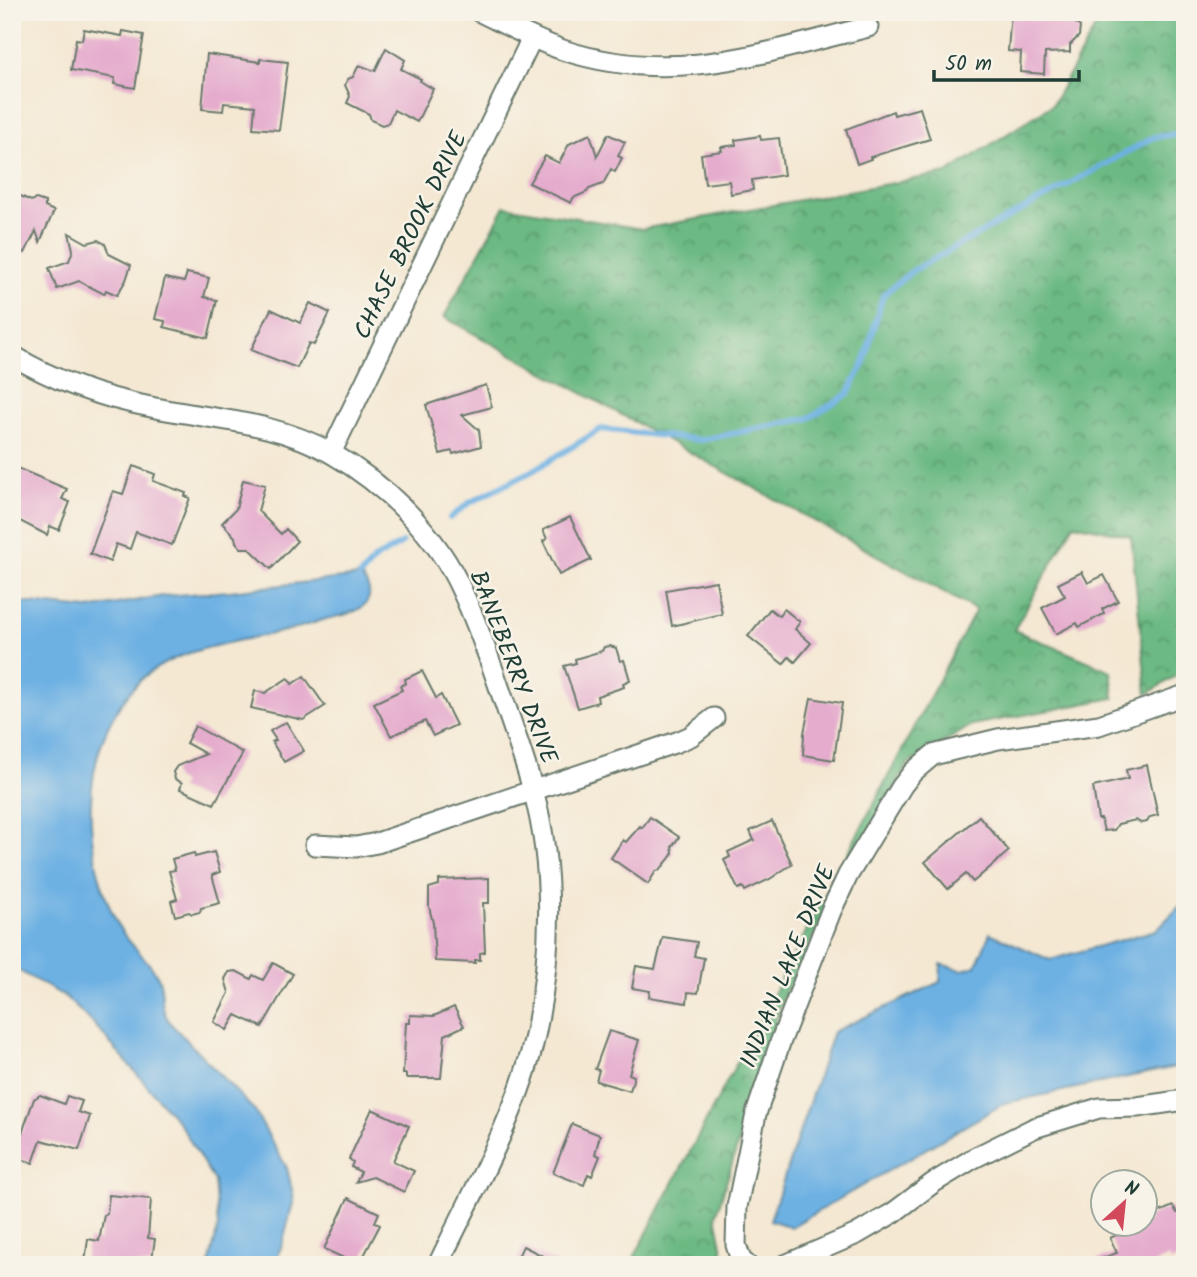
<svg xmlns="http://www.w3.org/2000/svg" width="1197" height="1277" font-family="Kalam,sans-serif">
  <defs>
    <pattern id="forest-crowns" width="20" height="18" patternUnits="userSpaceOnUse" patternTransform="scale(1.75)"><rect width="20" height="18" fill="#6cb983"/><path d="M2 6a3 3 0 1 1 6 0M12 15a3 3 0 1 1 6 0" fill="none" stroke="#58986c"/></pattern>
  </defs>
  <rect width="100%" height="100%" fill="#f7f3e8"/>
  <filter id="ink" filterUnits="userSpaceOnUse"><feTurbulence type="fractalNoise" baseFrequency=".0143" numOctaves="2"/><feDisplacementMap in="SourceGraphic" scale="14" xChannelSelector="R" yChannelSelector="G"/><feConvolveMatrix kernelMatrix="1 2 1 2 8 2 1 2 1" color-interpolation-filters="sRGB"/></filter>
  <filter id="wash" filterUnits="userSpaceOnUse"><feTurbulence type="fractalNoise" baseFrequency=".00686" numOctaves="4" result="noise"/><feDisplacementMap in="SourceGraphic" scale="28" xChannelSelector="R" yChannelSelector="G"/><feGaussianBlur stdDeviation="1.57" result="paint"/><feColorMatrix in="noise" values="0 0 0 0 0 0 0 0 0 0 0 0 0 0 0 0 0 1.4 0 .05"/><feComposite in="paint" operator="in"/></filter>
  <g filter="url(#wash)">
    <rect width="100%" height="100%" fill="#f4e8d3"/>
    <path fill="url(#forest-crowns)" stroke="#467b5c" stroke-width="2" d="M 1104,12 L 1185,12 L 1185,670 L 1147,694 L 1131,536 L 1074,524 L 1014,630 L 1111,671 L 1114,698 L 972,725 L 908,764 L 838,887 L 783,997 L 716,1216 L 726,1265 L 630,1265 L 976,610 L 444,317 L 505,206 L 642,229 L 947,173 L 1052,105 Z"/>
    <g fill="#6db1e3" stroke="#46778c" stroke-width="2">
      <path d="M 360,576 C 367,583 374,594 365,604 C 356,614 339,616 326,619 C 311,624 296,629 280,632 C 234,643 167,648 134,687 C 77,752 81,854 119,927 C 129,945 148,958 158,977 C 163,987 161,997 163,1008 C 164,1013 167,1018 170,1023 L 254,1110 L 287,1168 L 294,1199 L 283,1242 L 274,1265 L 209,1265 L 218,1227 L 214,1181 L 180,1124 L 94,1024 L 64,996 L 12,967 L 12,601 L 88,609 L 163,596 L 230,591 Z"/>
      <path d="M 1185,901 L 1185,1065 L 1005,1103 L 791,1227 L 770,1220 L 833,1032 L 940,982 L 941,964 L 962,970 L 976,966 L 990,933 L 1050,960 L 1156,930 Z"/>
    </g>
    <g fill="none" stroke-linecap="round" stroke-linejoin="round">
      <g stroke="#6db1e3" stroke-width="6">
        <path d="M 450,518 L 469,503 L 536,469 L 601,429 L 701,440 L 809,418 L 848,394 L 864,363 L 883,295 L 912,271 L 1154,137 L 1185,133"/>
        <path d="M 360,576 L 375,559 L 402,543"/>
      </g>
    </g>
    <g id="blocks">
      <g fill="#e5accd">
        <path d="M 1011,12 L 1057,12 L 1056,20 L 1073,20 L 1080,27 L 1079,36 L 1070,45 L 1070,52 L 1045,53 L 1044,74 L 1020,72 L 1021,52 L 1008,51 Z"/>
        <path d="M 84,29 L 122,36 L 123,31 L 144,35 L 135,88 L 114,84 L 115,78 L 71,70 L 76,39 L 82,40 Z"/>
        <path d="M 386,48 L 405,60 L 401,69 L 421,79 L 420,81 L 433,89 L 417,122 L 394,110 L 388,123 L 382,125 L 371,120 L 369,114 L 347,103 L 350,96 L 345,85 L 348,79 L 353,77 L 359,65 L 375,71 Z"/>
        <path d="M 207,54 L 260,62 L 260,59 L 288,62 L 279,130 L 253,128 L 255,106 L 224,103 L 223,111 L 202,109 Z"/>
        <path d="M 920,108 L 930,139 L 870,157 L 871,159 L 857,164 L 846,129 L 893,111 L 894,115 Z"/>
        <path d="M 590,134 L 597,156 L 608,134 L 625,142 L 618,156 L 622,158 L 615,172 L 611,169 L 603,184 L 589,189 L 587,192 L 573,198 L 571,203 L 529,183 L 545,156 L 559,163 L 569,144 Z"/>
        <path d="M 760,136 L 761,140 L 779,138 L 784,175 L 752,180 L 753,190 L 731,194 L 729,181 L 705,184 L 701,154 L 722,151 L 721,147 L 736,145 L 735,140 Z"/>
        <path d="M 12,192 L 31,201 L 36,199 L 45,202 L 45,207 L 54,211 L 40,242 L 36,231 L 25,253 L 12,247 Z"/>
        <path d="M 69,233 L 87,243 L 98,240 L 105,244 L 109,254 L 131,265 L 126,280 L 117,295 L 106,290 L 104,294 L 79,281 L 57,289 L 49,268 L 69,261 L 73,250 Z"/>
        <path d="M 187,273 L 209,278 L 204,297 L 217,300 L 208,338 L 164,327 L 165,321 L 155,319 L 165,278 L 184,282 Z"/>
        <path d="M 310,303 L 330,313 L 314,345 L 309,343 L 297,368 L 251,350 L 271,309 L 300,323 Z"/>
        <path d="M 486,385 L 492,407 L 462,415 L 479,430 L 481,446 L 453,454 L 452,451 L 440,454 L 426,405 Z"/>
        <path d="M 12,466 L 67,489 L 62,499 L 70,502 L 59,530 L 50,526 L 47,535 L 12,517 Z"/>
        <path d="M 133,466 L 155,474 L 153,481 L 186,493 L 185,496 L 190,498 L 172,545 L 136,532 L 130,549 L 116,544 L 110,562 L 90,554 L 113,491 L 123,494 Z"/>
        <path d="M 243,480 L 265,485 L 258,511 L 281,534 L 286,529 L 297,541 L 271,569 L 249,548 L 241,548 L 236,542 L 235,537 L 222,523 L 236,509 Z"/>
        <path d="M 570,517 L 591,560 L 559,575 L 543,541 L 547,539 L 543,530 Z"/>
        <path d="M 1082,572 L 1088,583 L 1104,575 L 1118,601 L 1102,609 L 1104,614 L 1079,627 L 1077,623 L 1056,634 L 1042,608 L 1065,596 L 1058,584 Z"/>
        <path d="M 716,581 L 722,614 L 672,626 L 666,590 Z"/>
        <path d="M 770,609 L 779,616 L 784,609 L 800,622 L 795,629 L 811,643 L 795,662 L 789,657 L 783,664 L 748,636 Z"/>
        <path d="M 610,646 L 616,648 L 620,661 L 624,660 L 630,680 L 623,683 L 624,687 L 597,696 L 598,702 L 578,708 L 564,666 L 576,663 L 575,659 L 602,651 L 604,647 Z"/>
        <path d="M 422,671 L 436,698 L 441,695 L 456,725 L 433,736 L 425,721 L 391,736 L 374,703 L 402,690 L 400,686 L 406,683 L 405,679 Z"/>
        <path d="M 304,676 L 325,706 L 303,720 L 251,708 L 255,691 L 265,693 L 288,678 L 292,684 Z"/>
        <path d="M 811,698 L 842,703 L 834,760 L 803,755 L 804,733 Z"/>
        <path d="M 286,722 L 304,751 L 284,762 L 272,742 L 276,740 L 270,731 Z"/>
        <path d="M 195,726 L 243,753 L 214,804 L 180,789 L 182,783 L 175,779 L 173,772 L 177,766 L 206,754 L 186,743 Z"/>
        <path d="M 1147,765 L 1158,815 L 1150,817 L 1147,822 L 1141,823 L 1136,820 L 1118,824 L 1114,830 L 1104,831 L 1101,819 L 1098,819 L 1093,787 L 1128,779 L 1126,770 Z"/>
        <path d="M 979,816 L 1009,851 L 973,882 L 966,874 L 948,889 L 925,862 Z"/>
        <path d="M 650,817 L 679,837 L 672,847 L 673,853 L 669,859 L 660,870 L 656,871 L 648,884 L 611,858 L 623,840 L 626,842 L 640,826 L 642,828 Z"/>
        <path d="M 772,821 L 792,864 L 770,879 L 745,891 L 743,887 L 738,889 L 724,860 L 730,857 L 728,852 L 754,840 L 750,831 Z"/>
        <path d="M 214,852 L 220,872 L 212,875 L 220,903 L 201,908 L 200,912 L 192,914 L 189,912 L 175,916 L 171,901 L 177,899 L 169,871 L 175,870 L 172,859 L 194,853 L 195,857 Z"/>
        <path d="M 489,878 L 489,903 L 483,903 L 485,952 L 480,953 L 480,960 L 475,960 L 475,963 L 435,961 L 433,923 L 429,907 L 429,888 L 439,885 L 439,880 Z"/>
        <path d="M 663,937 L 697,942 L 694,956 L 704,958 L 698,993 L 688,992 L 687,1003 L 649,997 L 650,991 L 632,988 L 636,966 L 655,969 Z"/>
        <path d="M 273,963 L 293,974 L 262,1027 L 236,1015 L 227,1030 L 214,1022 L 229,993 L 225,979 L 229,972 L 236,971 L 251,979 L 253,975 L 263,980 Z"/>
        <path d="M 454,1007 L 464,1026 L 445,1035 L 441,1078 L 406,1078 L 406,1074 L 403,1074 L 406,1023 L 410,1023 L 410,1015 L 434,1016 Z"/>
        <path d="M 609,1031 L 639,1040 L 629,1074 L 634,1076 L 630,1091 L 596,1081 L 599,1070 L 595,1069 Z"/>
        <path d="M 40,1095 L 64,1104 L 67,1096 L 82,1101 L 78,1112 L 90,1116 L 79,1150 L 41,1140 L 33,1163 L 12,1156 L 12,1151 L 19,1132 L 22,1133 L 34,1099 Z"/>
        <path d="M 372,1109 L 409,1126 L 393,1161 L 414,1171 L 404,1192 L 373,1177 L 356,1182 L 361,1172 L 351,1167 L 353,1162 L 349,1159 Z"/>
        <path d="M 572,1124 L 600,1135 L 595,1154 L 600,1156 L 592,1176 L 588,1174 L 584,1185 L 553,1173 Z"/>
        <path d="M 109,1195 L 151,1199 L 148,1238 L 155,1239 L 151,1265 L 106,1265 L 85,1262 L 88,1239 L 99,1241 L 104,1215 L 107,1213 Z"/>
        <path d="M 348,1198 L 379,1213 L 375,1222 L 380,1225 L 359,1265 L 324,1249 Z"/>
        <path d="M 1173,1206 L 1177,1213 L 1185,1210 L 1185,1255 L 1171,1262 L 1169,1257 L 1152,1265 L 1091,1265 L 1091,1262 L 1117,1253 L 1110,1238 L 1139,1224 L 1144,1224 L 1149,1220 L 1148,1217 Z"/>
        <path d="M 523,1246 L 561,1265 L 514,1265 Z"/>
      </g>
    </g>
  </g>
  <g filter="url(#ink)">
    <use href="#blocks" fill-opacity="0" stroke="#6a796c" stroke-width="2"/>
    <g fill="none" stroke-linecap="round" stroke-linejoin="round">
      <defs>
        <g id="minor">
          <path d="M 480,12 C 507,25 534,40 563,50 C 672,86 762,53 868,27"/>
          <path d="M 12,355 C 54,381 104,398 151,407 C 213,420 275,421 331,453 C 385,484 437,534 462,591 C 476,621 487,652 498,684 C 510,719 523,754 533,790 C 555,869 552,956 535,1036 C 518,1114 472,1193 438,1265"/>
          <path d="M 331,453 L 532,38"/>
          <path d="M 315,845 L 356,847 L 377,843 L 677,742 L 691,736 L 714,718"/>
          <path d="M 747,1265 L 741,1260 L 736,1245 L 737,1207 L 756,1114 L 780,1043 L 831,911 L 848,875 L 902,786 L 913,772 L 933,755 L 998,739 L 1099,725 L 1185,695"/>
          <path d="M 785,1265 L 857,1234 L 893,1213 L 933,1183 L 974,1158 L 1034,1128 L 1099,1108 L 1137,1107 L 1185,1100"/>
        </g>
      </defs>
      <use href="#minor" stroke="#6a796c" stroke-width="23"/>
      <use href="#minor" stroke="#fff" stroke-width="19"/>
    </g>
  </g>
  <g text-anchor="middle" stroke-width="5" stroke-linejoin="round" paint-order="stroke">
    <g font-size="24" fill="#1f3d34" stroke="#f7f3e8">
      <text transform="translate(410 235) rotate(-64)" y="8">CHASE BROOK DRIVE</text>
      <text transform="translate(514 667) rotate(69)" y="8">BANEBERRY DRIVE</text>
      <text transform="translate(787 966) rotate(-68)" y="8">INDIAN LAKE DRIVE</text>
    </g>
  </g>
  <rect width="1197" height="1277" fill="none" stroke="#f7f3e8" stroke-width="42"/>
  <g transform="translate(1124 1203) rotate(27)"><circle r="33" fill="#f7f3e8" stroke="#a1aaa0" stroke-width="2"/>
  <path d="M0-5L12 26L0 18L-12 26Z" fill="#d1495b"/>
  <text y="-10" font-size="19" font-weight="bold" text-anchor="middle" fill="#1f3d34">N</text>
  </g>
  <path d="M934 70v10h145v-10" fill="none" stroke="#1f3d34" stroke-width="3.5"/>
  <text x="945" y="70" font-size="21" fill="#1f3d34" stroke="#f7f3e8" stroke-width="5" paint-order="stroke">50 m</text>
</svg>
